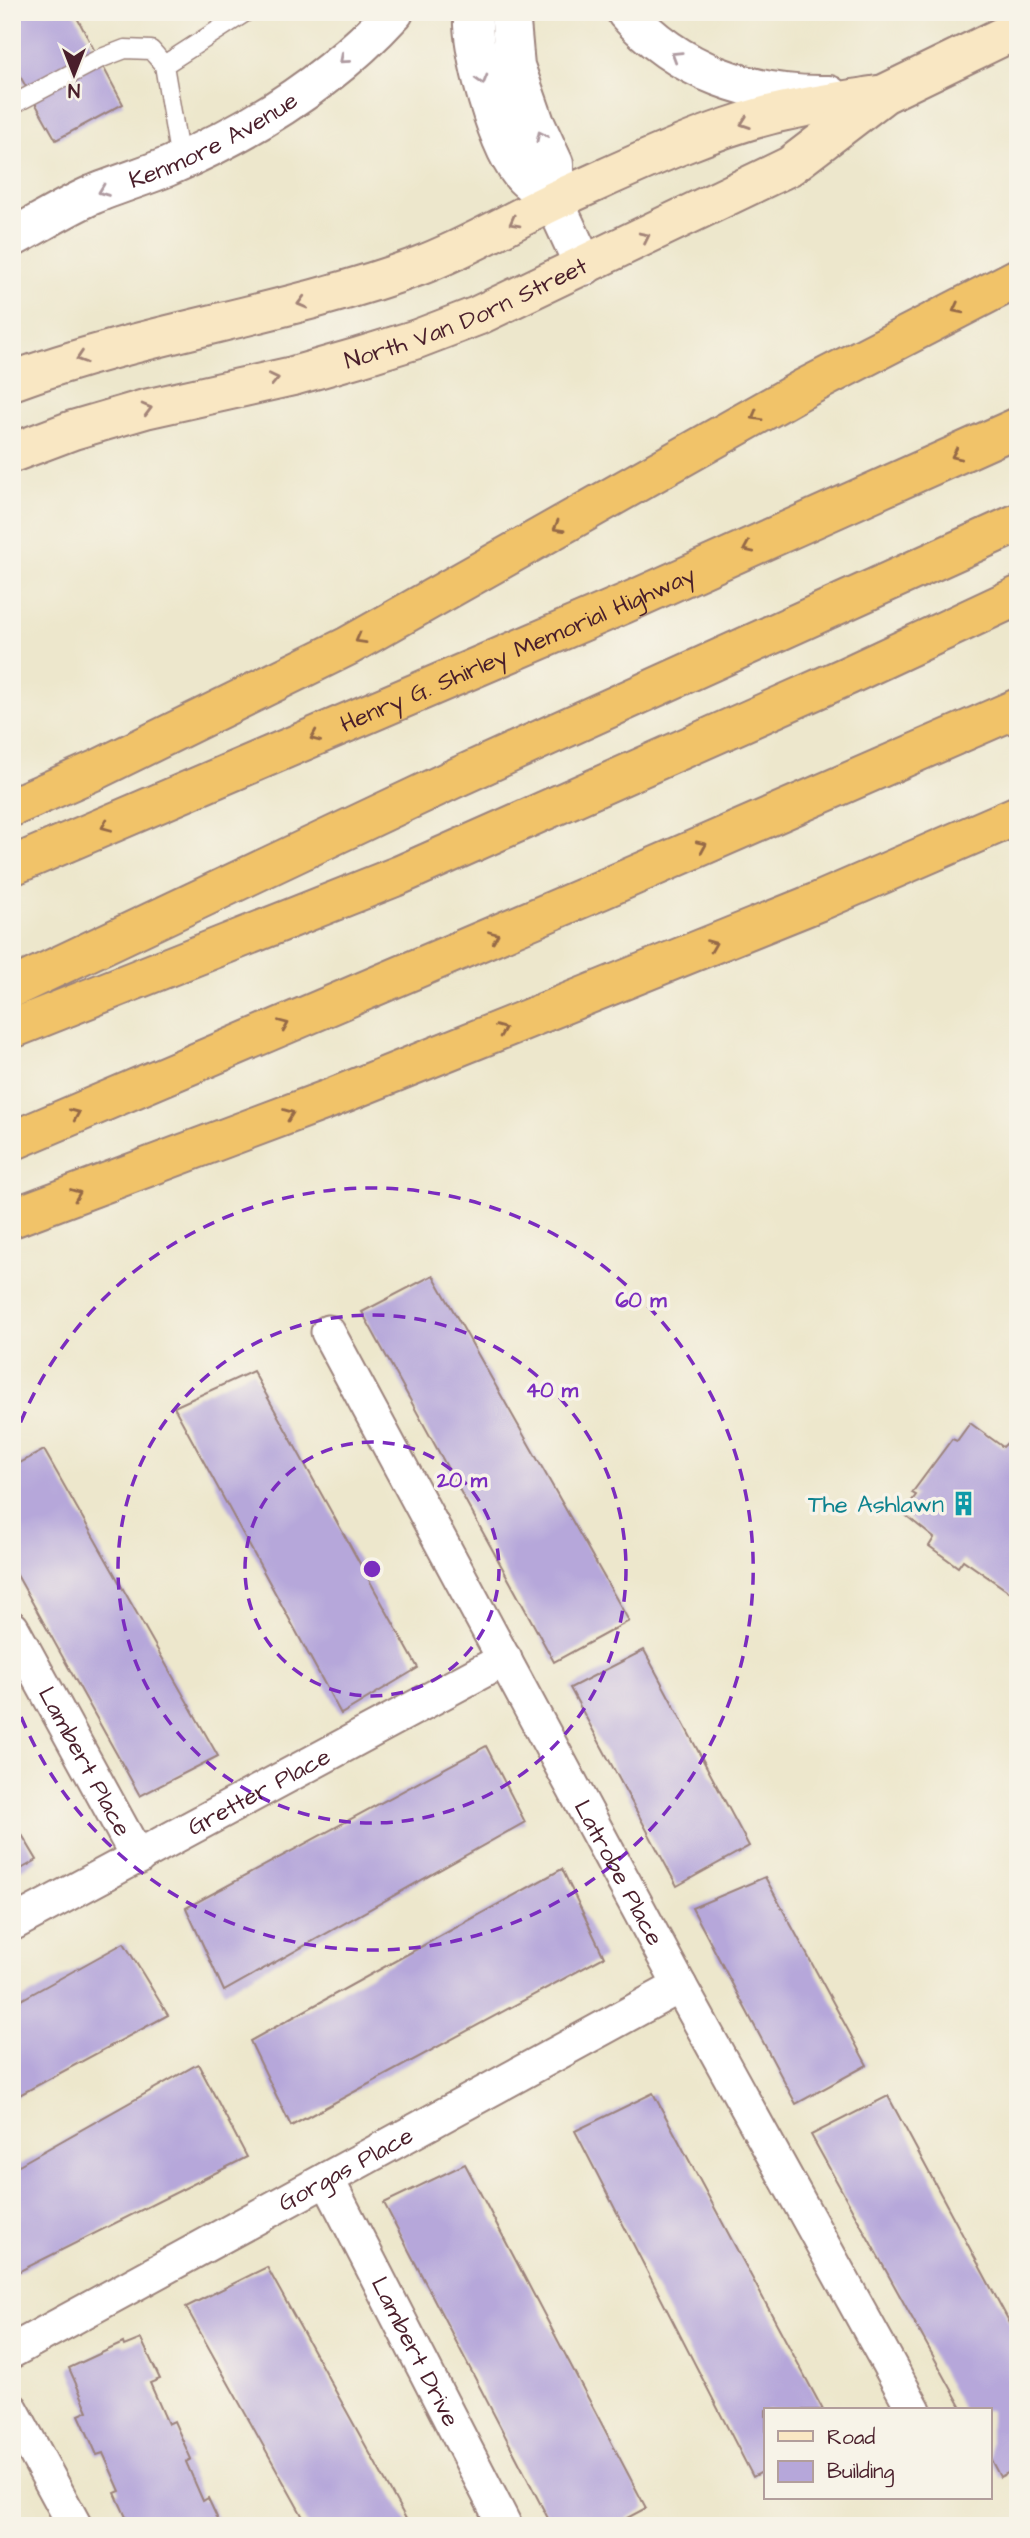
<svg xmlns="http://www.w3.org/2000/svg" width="1030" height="2538" font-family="'Architects Daughter',sans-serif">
  <rect width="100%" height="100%" fill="#f7f3e8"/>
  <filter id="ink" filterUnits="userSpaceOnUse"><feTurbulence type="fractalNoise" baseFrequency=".0143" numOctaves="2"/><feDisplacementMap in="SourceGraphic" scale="14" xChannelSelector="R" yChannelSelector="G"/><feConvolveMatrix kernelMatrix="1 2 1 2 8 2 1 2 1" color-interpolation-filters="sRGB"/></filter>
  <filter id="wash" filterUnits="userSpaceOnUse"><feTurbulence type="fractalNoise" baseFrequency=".00686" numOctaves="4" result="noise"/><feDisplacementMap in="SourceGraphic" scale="28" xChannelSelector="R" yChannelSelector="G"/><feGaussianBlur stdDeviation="1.57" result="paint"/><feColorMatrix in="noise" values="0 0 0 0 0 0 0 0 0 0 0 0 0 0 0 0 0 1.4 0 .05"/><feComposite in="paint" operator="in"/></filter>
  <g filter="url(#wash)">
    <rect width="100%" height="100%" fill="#ede7cc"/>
    <g id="blocks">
      <g fill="#b6a7da">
        <path d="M 12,12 L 74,12 L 123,104 L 56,140 L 12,62 Z"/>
        <path d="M 433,1275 L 629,1621 L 554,1662 L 362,1312 Z"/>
        <path d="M 253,1371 L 418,1668 L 341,1714 L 174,1407 Z"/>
        <path d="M 970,1423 L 1003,1447 L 1010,1440 L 1018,1446 L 1018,1598 L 963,1560 L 958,1567 L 929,1546 L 934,1538 L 903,1513 L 916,1495 L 912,1493 L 952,1439 L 957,1441 Z"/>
        <path d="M 44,1450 L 218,1756 L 140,1796 L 12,1566 L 12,1467 Z"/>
        <path d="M 644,1650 L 749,1846 L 677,1886 L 570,1688 Z"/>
        <path d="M 486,1746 L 525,1822 L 224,1991 L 186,1908 Z"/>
        <path d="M 12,1818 L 37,1860 L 12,1874 Z"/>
        <path d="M 562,1869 L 604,1957 L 291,2126 L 250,2041 Z"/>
        <path d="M 765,1877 L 867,2065 L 796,2104 L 692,1908 Z"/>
        <path d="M 124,1943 L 168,2015 L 12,2099 L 12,2005 Z"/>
        <path d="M 198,2064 L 247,2157 L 12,2275 L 12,2169 Z"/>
        <path d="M 653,2093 L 823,2410 L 766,2410 L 766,2470 L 753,2477 L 575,2131 Z"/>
        <path d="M 888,2096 L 1018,2338 L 1018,2468 L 1000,2477 L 990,2458 L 990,2410 L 963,2410 L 811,2135 Z"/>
        <path d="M 465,2164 L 646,2508 L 612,2526 L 552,2526 L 384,2203 Z"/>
        <path d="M 267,2267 L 410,2526 L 308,2526 L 186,2307 Z"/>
        <path d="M 141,2339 L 160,2379 L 150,2383 L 168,2424 L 174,2421 L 191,2459 L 186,2462 L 203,2501 L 208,2498 L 221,2526 L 130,2526 L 115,2493 L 120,2491 L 103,2453 L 97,2455 L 79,2415 L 88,2411 L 69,2368 L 123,2343 L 124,2346 Z"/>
      </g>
    </g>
  </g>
  <g filter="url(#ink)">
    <use href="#blocks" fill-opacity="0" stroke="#9c837c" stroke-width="2"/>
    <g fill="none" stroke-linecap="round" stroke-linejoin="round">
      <defs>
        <g id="service">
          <path d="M 12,105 L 99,59 L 125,49 L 151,50 L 164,65"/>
          <path d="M 180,160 L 164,65 L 246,12"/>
        </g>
        <g id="minor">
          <path id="s1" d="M 328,1332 L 680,1986 L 914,2410"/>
          <path id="s2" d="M 12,1628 L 138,1858"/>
          <path id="s3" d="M 12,1924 L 505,1659"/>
          <path id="s4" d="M 327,2179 L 505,2526"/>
          <path id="s5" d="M 12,2351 L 680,1986"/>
          <path d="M 12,2410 L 75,2526"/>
        </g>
        <g id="tertiary">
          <path d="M 473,12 C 470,49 498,151 524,177 C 533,186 545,193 554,201"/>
          <path d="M 510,12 L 515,66 L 535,123 L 554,164 L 554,201 L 584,266"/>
          <path d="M 626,12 C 677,71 753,97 829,95"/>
          <path id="s6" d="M 12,238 C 38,224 65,207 92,195 C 116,185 142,177 167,167 C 251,131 332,80 394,12"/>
        </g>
        <g id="secondary">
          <path d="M 12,381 C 145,332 286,315 419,266 C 467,248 511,221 558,199 C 624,170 699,133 769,115 C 805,106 842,101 878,95"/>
          <path id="s7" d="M 12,453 L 73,430 L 145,409 L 293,376 L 359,357 L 417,339 L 477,316 L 790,166 L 884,94 L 1018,29"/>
        </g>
        <g id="motorway">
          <path d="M 12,807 L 96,770 L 348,646 L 801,390 L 1018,278"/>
          <path id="s8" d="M 12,866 L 624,604 L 1018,427"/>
          <path d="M 12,988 L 451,780 L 1018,523"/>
          <path d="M 12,1029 L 400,875 L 847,676 L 1018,596"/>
          <path d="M 12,1141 L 601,890 L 1018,708"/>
          <path d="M 12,1218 L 329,1099 L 820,901 L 1018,815"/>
        </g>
      </defs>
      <use href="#service" stroke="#9c837c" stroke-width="21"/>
      <use href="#minor" stroke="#9c837c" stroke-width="37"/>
      <use href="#tertiary" stroke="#9c837c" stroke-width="42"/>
      <use href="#secondary" stroke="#9c837c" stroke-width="42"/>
      <use href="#motorway" stroke="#9c837c" stroke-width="42"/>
      <use href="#service" stroke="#fff" stroke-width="18"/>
      <use href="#minor" stroke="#fff" stroke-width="33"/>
      <use href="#tertiary" stroke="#fff" stroke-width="38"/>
      <use href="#secondary" stroke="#f9e7c3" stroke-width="38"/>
      <use href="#motorway" stroke="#f1c369" stroke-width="38"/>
    </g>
    <defs><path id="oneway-chevron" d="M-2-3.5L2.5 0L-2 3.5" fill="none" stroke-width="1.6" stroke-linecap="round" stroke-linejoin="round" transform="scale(1.75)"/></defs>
    <g stroke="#ae9aa0">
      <use href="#oneway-chevron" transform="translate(676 56) rotate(-148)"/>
      <use href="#oneway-chevron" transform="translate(344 59) rotate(139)"/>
      <use href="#oneway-chevron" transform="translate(482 80) rotate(74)"/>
      <use href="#oneway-chevron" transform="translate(541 136) rotate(-115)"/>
      <use href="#oneway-chevron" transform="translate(103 191) rotate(159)"/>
    </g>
    <g stroke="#a28377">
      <use href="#oneway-chevron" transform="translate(745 123) rotate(161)"/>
      <use href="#oneway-chevron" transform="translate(514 222) rotate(152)"/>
      <use href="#oneway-chevron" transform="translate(645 237) rotate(-26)"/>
      <use href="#oneway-chevron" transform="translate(302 303) rotate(165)"/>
      <use href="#oneway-chevron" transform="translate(81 358) rotate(162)"/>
      <use href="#oneway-chevron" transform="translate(274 379) rotate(-12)"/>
      <use href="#oneway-chevron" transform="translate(147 409) rotate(-15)"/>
    </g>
    <g stroke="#956947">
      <use href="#oneway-chevron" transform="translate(957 309) rotate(153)"/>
      <use href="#oneway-chevron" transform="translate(756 416) rotate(151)"/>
      <use href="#oneway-chevron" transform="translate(956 455) rotate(156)"/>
      <use href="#oneway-chevron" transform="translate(558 527) rotate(151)"/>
      <use href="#oneway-chevron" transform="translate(748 548) rotate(156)"/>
      <use href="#oneway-chevron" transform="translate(360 639) rotate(151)"/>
      <use href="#oneway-chevron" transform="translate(315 737) rotate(157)"/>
      <use href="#oneway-chevron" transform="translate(106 826) rotate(157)"/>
      <use href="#oneway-chevron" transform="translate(702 846) rotate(-24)"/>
      <use href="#oneway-chevron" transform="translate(494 936) rotate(-23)"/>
      <use href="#oneway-chevron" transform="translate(712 945) rotate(-22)"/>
      <use href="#oneway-chevron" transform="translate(284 1025) rotate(-23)"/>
      <use href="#oneway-chevron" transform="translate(501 1030) rotate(-22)"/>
      <use href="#oneway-chevron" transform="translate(75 1114) rotate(-23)"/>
      <use href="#oneway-chevron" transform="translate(289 1114) rotate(-21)"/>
      <use href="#oneway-chevron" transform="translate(76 1194) rotate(-21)"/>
    </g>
  </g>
  <g fill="none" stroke="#7b2cbf" stroke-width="3.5" stroke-dasharray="12 9">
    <circle cx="372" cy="1569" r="127"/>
    <circle cx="372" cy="1569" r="254"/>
    <path d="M13 1442A381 381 0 1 1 13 1696"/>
  </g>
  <defs>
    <symbol id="building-bare" viewBox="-9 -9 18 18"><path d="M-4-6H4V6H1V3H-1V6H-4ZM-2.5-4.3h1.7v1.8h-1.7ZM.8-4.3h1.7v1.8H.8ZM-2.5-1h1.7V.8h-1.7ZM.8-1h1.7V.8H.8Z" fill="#0f9aa8" stroke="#f7f3e8" stroke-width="2.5" paint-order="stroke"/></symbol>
  </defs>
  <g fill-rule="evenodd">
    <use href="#building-bare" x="946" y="1486" width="35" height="35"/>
  </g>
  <g text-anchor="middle" stroke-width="7" stroke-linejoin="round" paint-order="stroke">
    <g font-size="24" fill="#4a1f2b" stroke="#f7f3e8">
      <text dy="8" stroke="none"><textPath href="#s6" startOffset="224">Kenmore Avenue</textPath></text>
      <text dy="8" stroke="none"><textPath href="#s7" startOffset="476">North Van Dorn Street</textPath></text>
      <text dy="8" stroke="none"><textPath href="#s8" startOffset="550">Henry G. Shirley Memorial Highway</textPath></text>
      <text dy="8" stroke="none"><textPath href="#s2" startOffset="152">Lambert Place</textPath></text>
      <text dy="8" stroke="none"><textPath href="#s3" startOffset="280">Gretter Place</textPath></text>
      <text dy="8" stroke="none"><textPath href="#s1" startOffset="614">Latrobe Place</textPath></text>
      <text dy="8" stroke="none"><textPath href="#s5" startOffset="380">Gorgas Place</textPath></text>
      <text dy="8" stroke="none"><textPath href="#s4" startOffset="194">Lambert Drive</textPath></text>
    </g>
    <g font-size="24" fill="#0d838f" stroke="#f7f3e8" text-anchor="end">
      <text x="944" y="1512">The Ashlawn</text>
    </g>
  </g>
  <circle cx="372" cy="1569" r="10" fill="#7b2cbf" stroke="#f7f3e8" stroke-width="3.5"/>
  <g font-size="21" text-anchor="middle" font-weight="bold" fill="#7b2cbf" stroke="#f7f3e8" stroke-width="7" stroke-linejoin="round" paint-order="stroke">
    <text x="641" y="1307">60 m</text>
    <text x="552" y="1397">40 m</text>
    <text x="462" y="1487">20 m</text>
  </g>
  <rect width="1030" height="2538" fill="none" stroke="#f7f3e8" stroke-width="42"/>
  <rect x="764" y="2408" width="228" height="91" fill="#f7f3e8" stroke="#b29e9c" stroke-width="2"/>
  <rect x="778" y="2431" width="35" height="10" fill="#f9e7c3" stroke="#b29e9c" stroke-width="2"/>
  <text x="827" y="2444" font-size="21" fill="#4a1f2b">Road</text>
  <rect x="778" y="2461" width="35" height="21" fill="#b6a7da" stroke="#b29e9c" stroke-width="2"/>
  <text x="827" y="2478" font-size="21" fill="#4a1f2b">Building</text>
  <g transform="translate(74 74) rotate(180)" stroke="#f7f3e8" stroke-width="5" paint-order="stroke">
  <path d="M0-5L12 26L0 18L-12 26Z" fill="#4a1f2b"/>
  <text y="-10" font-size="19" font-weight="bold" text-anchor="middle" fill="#4a1f2b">N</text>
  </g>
</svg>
